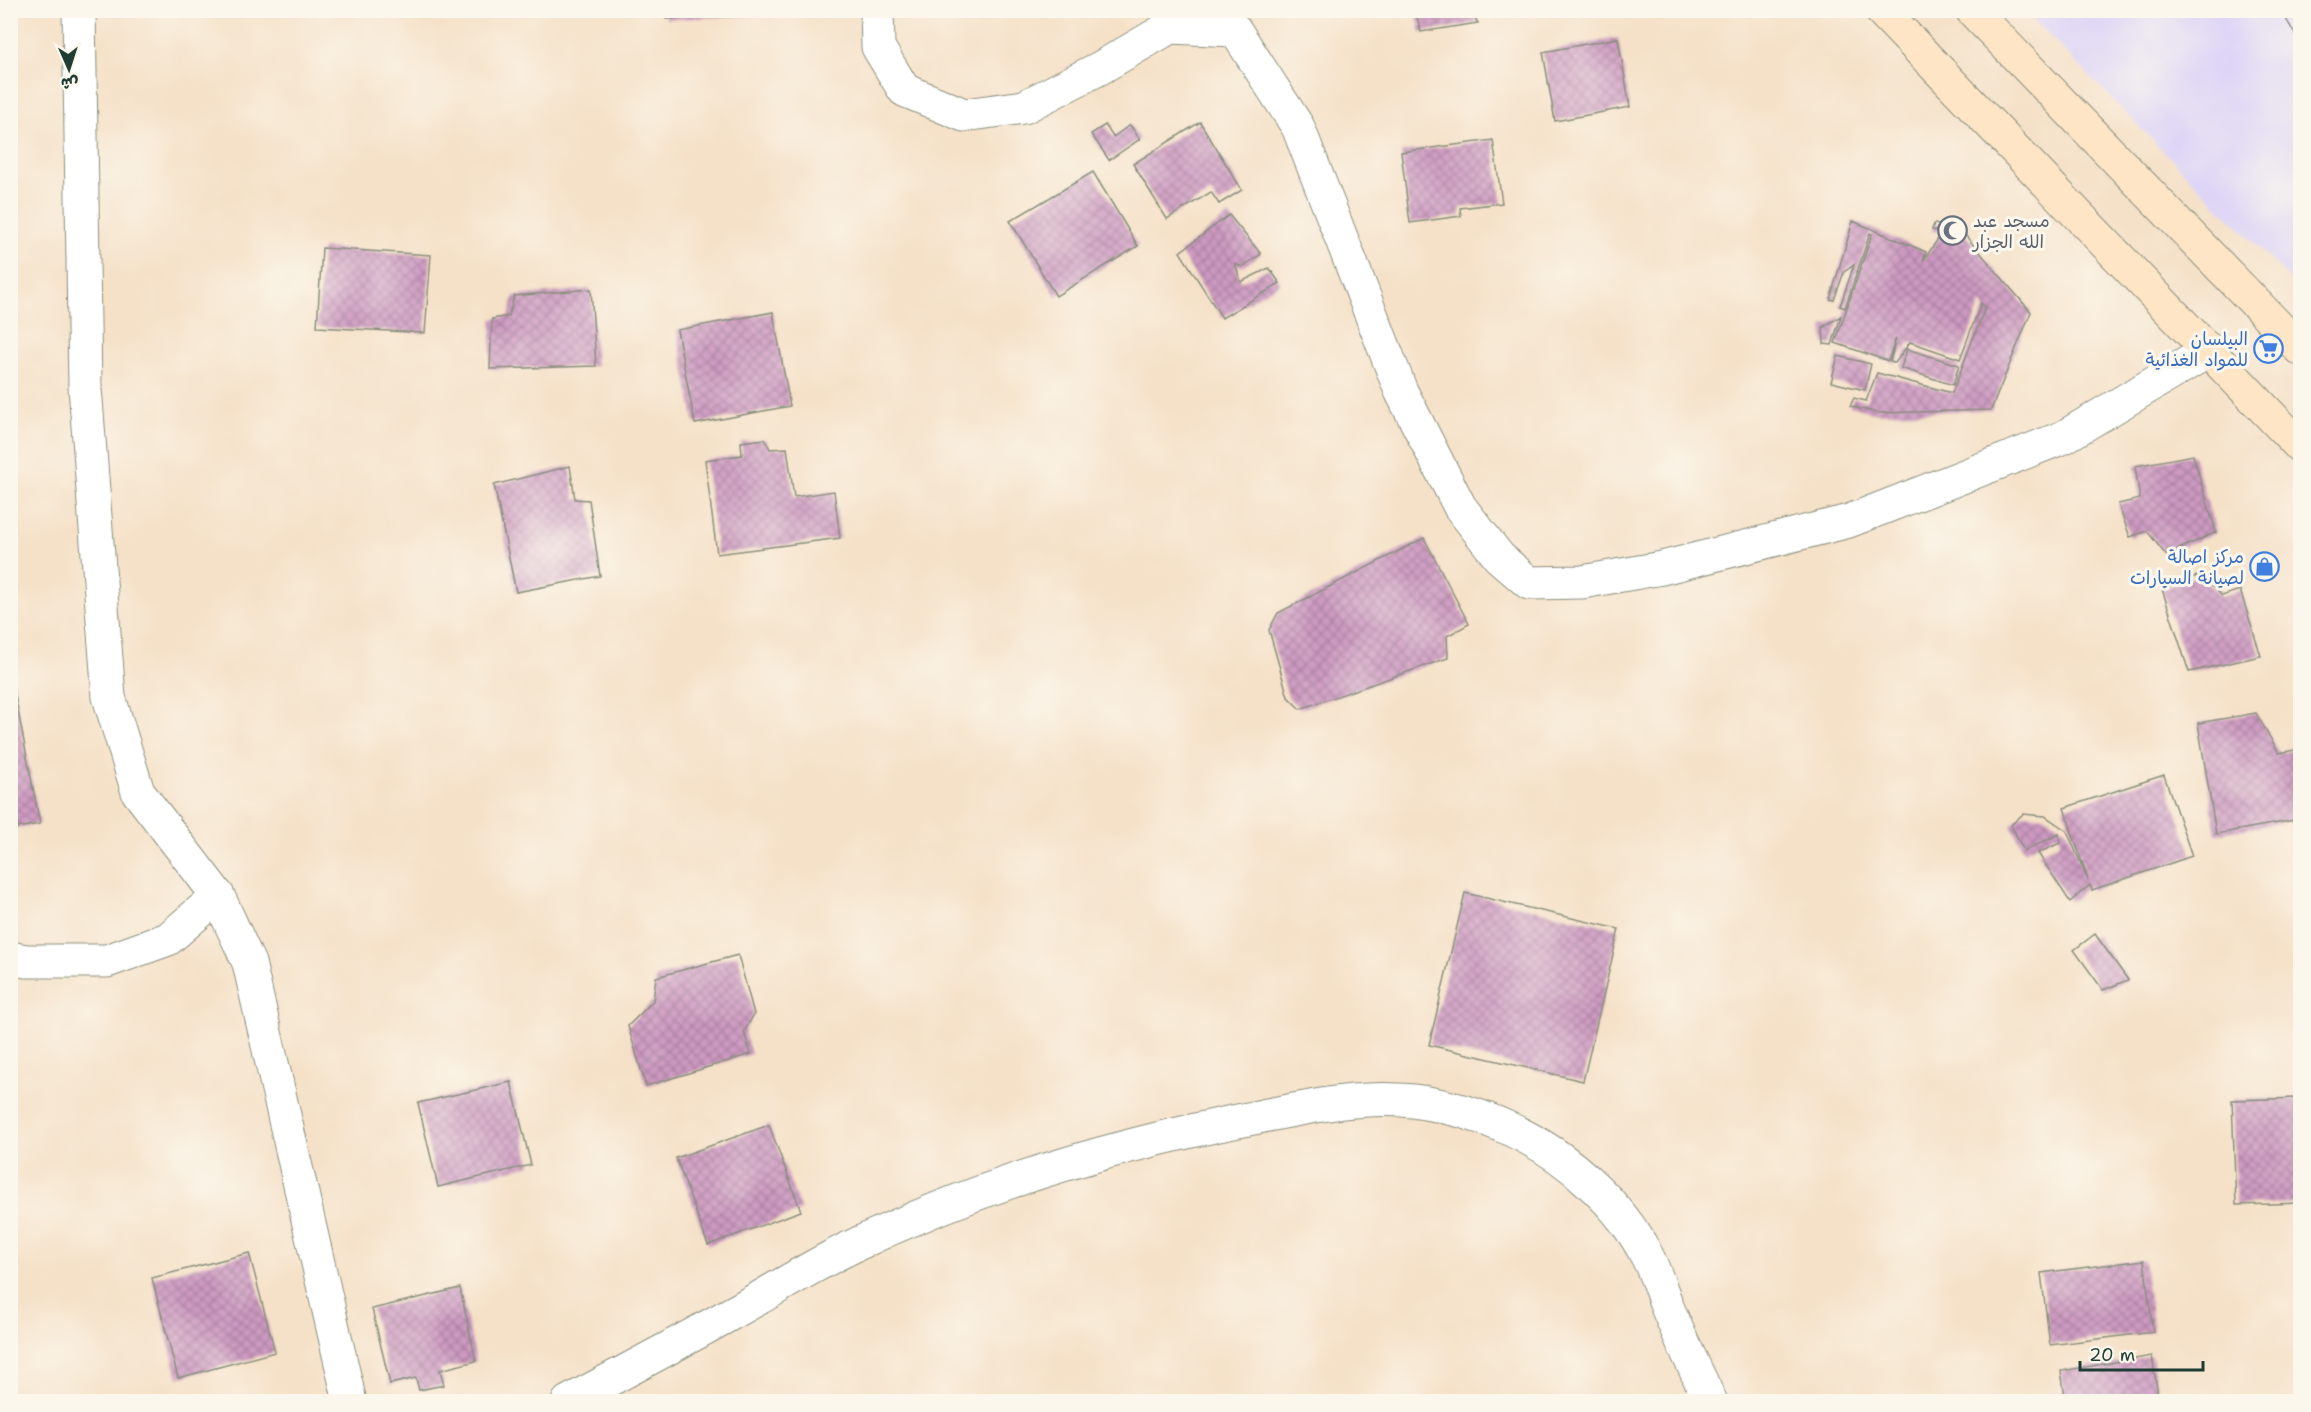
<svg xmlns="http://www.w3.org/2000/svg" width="2311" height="1412" font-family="'Shantell Sans','Playpen Sans Arabic',sans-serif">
  <defs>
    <pattern id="building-cross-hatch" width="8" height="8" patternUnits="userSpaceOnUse" patternTransform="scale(1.5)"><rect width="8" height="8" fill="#ce9ac2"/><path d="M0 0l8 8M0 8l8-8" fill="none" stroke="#a77f9e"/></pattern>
  </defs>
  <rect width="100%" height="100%" fill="#fbf7ec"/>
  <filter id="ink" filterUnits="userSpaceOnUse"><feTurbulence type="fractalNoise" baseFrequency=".0167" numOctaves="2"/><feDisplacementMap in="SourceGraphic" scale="12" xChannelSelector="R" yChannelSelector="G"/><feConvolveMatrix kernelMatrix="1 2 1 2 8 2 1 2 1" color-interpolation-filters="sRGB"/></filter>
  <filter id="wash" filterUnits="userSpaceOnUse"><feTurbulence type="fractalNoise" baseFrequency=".008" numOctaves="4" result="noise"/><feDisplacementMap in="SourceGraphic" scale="24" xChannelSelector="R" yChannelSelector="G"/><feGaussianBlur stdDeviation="1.35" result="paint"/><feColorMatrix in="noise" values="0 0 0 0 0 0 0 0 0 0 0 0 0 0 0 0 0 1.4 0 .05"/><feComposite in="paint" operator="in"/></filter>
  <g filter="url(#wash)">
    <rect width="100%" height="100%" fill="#f5e1c8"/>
    <path fill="#ded5f6" d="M 2025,11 L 2300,11 L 2300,285 L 2298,287 Z"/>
    <g id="blocks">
      <g fill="url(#building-cross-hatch)">
        <path d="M 666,10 L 766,10 L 766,15 L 666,19 Z"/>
        <path d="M 1415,10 L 1470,10 L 1478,23 L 1421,32 Z"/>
        <path d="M 2281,10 L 2300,10 L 2300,43 Z"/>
        <path d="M 1618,38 L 1630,107 L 1555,121 L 1543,52 Z"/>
        <path d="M 1200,122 L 1242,190 L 1219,204 L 1211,192 L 1167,219 L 1133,164 Z"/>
        <path d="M 1105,125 L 1113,137 L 1130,125 L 1140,139 L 1109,160 L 1091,134 Z"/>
        <path d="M 1493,140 L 1502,203 L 1460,208 L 1461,216 L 1410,223 L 1401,152 Z"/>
        <path d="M 1093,172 L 1138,246 L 1056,296 L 1010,221 Z"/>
        <path d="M 1229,215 L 1261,254 L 1242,267 L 1235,264 L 1241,282 L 1269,268 L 1280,283 L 1222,318 L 1180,252 Z"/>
        <path d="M 1853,221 L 1926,252 L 1923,261 L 1940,236 L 1946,240 L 1950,235 L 1932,230 L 1934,224 L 1959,228 L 2031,312 L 1991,410 L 1877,413 L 1850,406 L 1854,398 L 1866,401 L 1877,373 L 1952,393 L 1985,308 L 1981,303 L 1960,359 L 1910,342 L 1895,363 L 1890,362 L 1896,338 L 1888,361 L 1835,343 L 1872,234 L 1870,233 L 1845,308 L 1840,306 L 1854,265 L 1844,272 L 1834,300 L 1830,299 Z"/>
        <path d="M 322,248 L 431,255 L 425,333 L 317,327 Z"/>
        <path d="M 591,289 L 596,366 L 490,369 L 492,319 L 509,316 L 514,296 Z"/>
        <path d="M 773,312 L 790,406 L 695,424 L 677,330 Z"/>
        <path d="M 1841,316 L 1832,345 L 1824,344 L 1823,327 Z"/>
        <path d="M 1907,349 L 1959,365 L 1953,385 L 1901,368 Z"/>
        <path d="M 1838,356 L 1871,364 L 1865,390 L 1831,382 Z"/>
        <path d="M 765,439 L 770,449 L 787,448 L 794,497 L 834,491 L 840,538 L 717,554 L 705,460 L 742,455 L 741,442 Z"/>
        <path d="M 2193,455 L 2216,532 L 2166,555 L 2147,531 L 2130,537 L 2118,504 L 2140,499 L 2135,466 Z"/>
        <path d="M 570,466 L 575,499 L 589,500 L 600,576 L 516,592 L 494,485 Z"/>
        <path d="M 1424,538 L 1469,624 L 1447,636 L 1448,658 L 1300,709 L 1288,697 L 1269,630 L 1278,613 Z"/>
        <path d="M 2200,575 L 2222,596 L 2240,590 L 2261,656 L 2189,672 L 2162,589 Z"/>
        <path d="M 10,670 L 40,824 L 10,829 Z"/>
        <path d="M 2256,713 L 2279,753 L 2300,749 L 2300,819 L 2216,834 L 2198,723 Z"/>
        <path d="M 2164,775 L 2192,856 L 2092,890 L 2090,885 L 2070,902 L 2038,853 L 2060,843 L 2059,834 L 2024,851 L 2011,825 L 2023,814 L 2045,816 L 2067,831 L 2088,880 L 2064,808 Z"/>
        <path d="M 1465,893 L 1619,929 L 1583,1081 L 1429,1045 Z"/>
        <path d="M 2095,934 L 2128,980 L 2103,990 L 2074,950 Z"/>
        <path d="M 738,955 L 754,1014 L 744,1032 L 751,1054 L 646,1086 L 628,1026 L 653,1001 L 656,977 Z"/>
        <path d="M 511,1082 L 531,1165 L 438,1187 L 418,1103 Z"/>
        <path d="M 2300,1098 L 2300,1203 L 2236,1205 L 2232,1100 Z"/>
        <path d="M 769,1125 L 801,1211 L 708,1245 L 676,1158 Z"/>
        <path d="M 249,1253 L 275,1352 L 178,1378 L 152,1278 Z"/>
        <path d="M 2144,1260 L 2153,1332 L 2050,1345 L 2041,1273 Z"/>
        <path d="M 460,1288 L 476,1361 L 440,1370 L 444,1385 L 419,1390 L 416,1378 L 390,1384 L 372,1309 Z"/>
        <path d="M 2152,1356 L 2159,1402 L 2066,1402 L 2061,1371 Z"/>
      </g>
    </g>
  </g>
  <g filter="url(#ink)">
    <use href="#blocks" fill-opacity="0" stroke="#8a8f7e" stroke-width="1.5"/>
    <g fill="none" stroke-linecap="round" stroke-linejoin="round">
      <defs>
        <g id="street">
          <path d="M 877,10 L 878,47 L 904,90 L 964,115 L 1024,107 L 1100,68 L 1170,27 L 1235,30 L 1298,127 L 1401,391 L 1460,507 L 1499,557 L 1529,583 L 1582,582 L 1662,568 L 1849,521 L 2064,437 L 2210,350"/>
          <path d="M 218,896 L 249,963 L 350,1402"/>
          <path d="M 10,958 L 26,961 L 107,961 L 168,939 L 218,896 L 138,792 L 109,697 L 85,387 L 79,10"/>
          <path d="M 568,1402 C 624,1372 681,1342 736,1311 C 774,1290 810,1267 849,1248 C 978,1185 1118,1144 1258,1117 C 1309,1107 1361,1095 1413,1101 C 1477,1109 1543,1138 1590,1183 C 1613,1204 1634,1230 1648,1258 C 1656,1274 1662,1292 1668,1309 C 1681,1340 1696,1371 1711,1402"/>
        </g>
        <g id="secondary">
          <path d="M 1881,10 L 2300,446"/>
          <path d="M 1972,10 L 2300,349"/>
        </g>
      </defs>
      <use href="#street" stroke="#8a8f7e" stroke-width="35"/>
      <use href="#secondary" stroke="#8a8f7e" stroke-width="35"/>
      <use href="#street" stroke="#fff" stroke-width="33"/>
      <use href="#secondary" stroke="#fde5c5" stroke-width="33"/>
    </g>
  </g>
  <defs>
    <symbol id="mosque-ring" viewBox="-11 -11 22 22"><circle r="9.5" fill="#fbf7ec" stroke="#6b7280" stroke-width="1.5"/><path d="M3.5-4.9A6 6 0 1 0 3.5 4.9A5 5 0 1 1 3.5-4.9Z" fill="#6b7280"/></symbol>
    <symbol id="supermarket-ring" viewBox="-11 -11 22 22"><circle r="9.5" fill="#fbf7ec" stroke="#3f7fe0" stroke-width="1.5"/><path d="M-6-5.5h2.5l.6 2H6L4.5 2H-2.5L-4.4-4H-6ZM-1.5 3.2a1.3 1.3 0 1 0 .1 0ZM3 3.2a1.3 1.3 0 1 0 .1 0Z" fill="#3f7fe0"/></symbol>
    <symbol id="shop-ring" viewBox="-11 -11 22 22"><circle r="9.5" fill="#fbf7ec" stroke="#3f7fe0" stroke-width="1.5"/><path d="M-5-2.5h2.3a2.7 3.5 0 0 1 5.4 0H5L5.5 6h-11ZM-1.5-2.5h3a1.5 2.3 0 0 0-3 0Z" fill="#3f7fe0"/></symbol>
  </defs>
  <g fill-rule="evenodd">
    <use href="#mosque-ring" x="1936" y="214" width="33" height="33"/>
    <use href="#supermarket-ring" x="2252" y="332" width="33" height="33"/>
    <use href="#shop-ring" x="2248" y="550" width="33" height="33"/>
  </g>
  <g text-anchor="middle" stroke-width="6" stroke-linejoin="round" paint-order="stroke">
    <g font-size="18" fill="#5b616d" stroke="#fbf7ec" text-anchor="start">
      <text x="1973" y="227">مسجد عبد<tspan x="1973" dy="21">الله الجزار</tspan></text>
    </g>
    <g font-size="18" fill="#366cbe" stroke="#fbf7ec" text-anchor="end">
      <text x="2248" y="345">البيلسان<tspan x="2248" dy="21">للمواد الغذائية</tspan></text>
      <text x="2244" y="563">مركز اصالة<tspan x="2244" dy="21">لصيانة السيارات</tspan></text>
    </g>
  </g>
  <rect width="2311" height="1412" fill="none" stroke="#fbf7ec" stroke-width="36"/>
  <g transform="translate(69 69) rotate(177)" stroke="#fbf7ec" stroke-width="4.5" paint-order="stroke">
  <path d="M0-4.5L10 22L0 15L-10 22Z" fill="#1f3d34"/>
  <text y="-9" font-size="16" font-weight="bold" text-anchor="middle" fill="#1f3d34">ش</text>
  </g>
  <path d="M2080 1361v9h123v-9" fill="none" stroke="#1f3d34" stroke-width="3"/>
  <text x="2089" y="1361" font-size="18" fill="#1f3d34" stroke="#fbf7ec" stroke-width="4.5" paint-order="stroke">20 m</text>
</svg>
